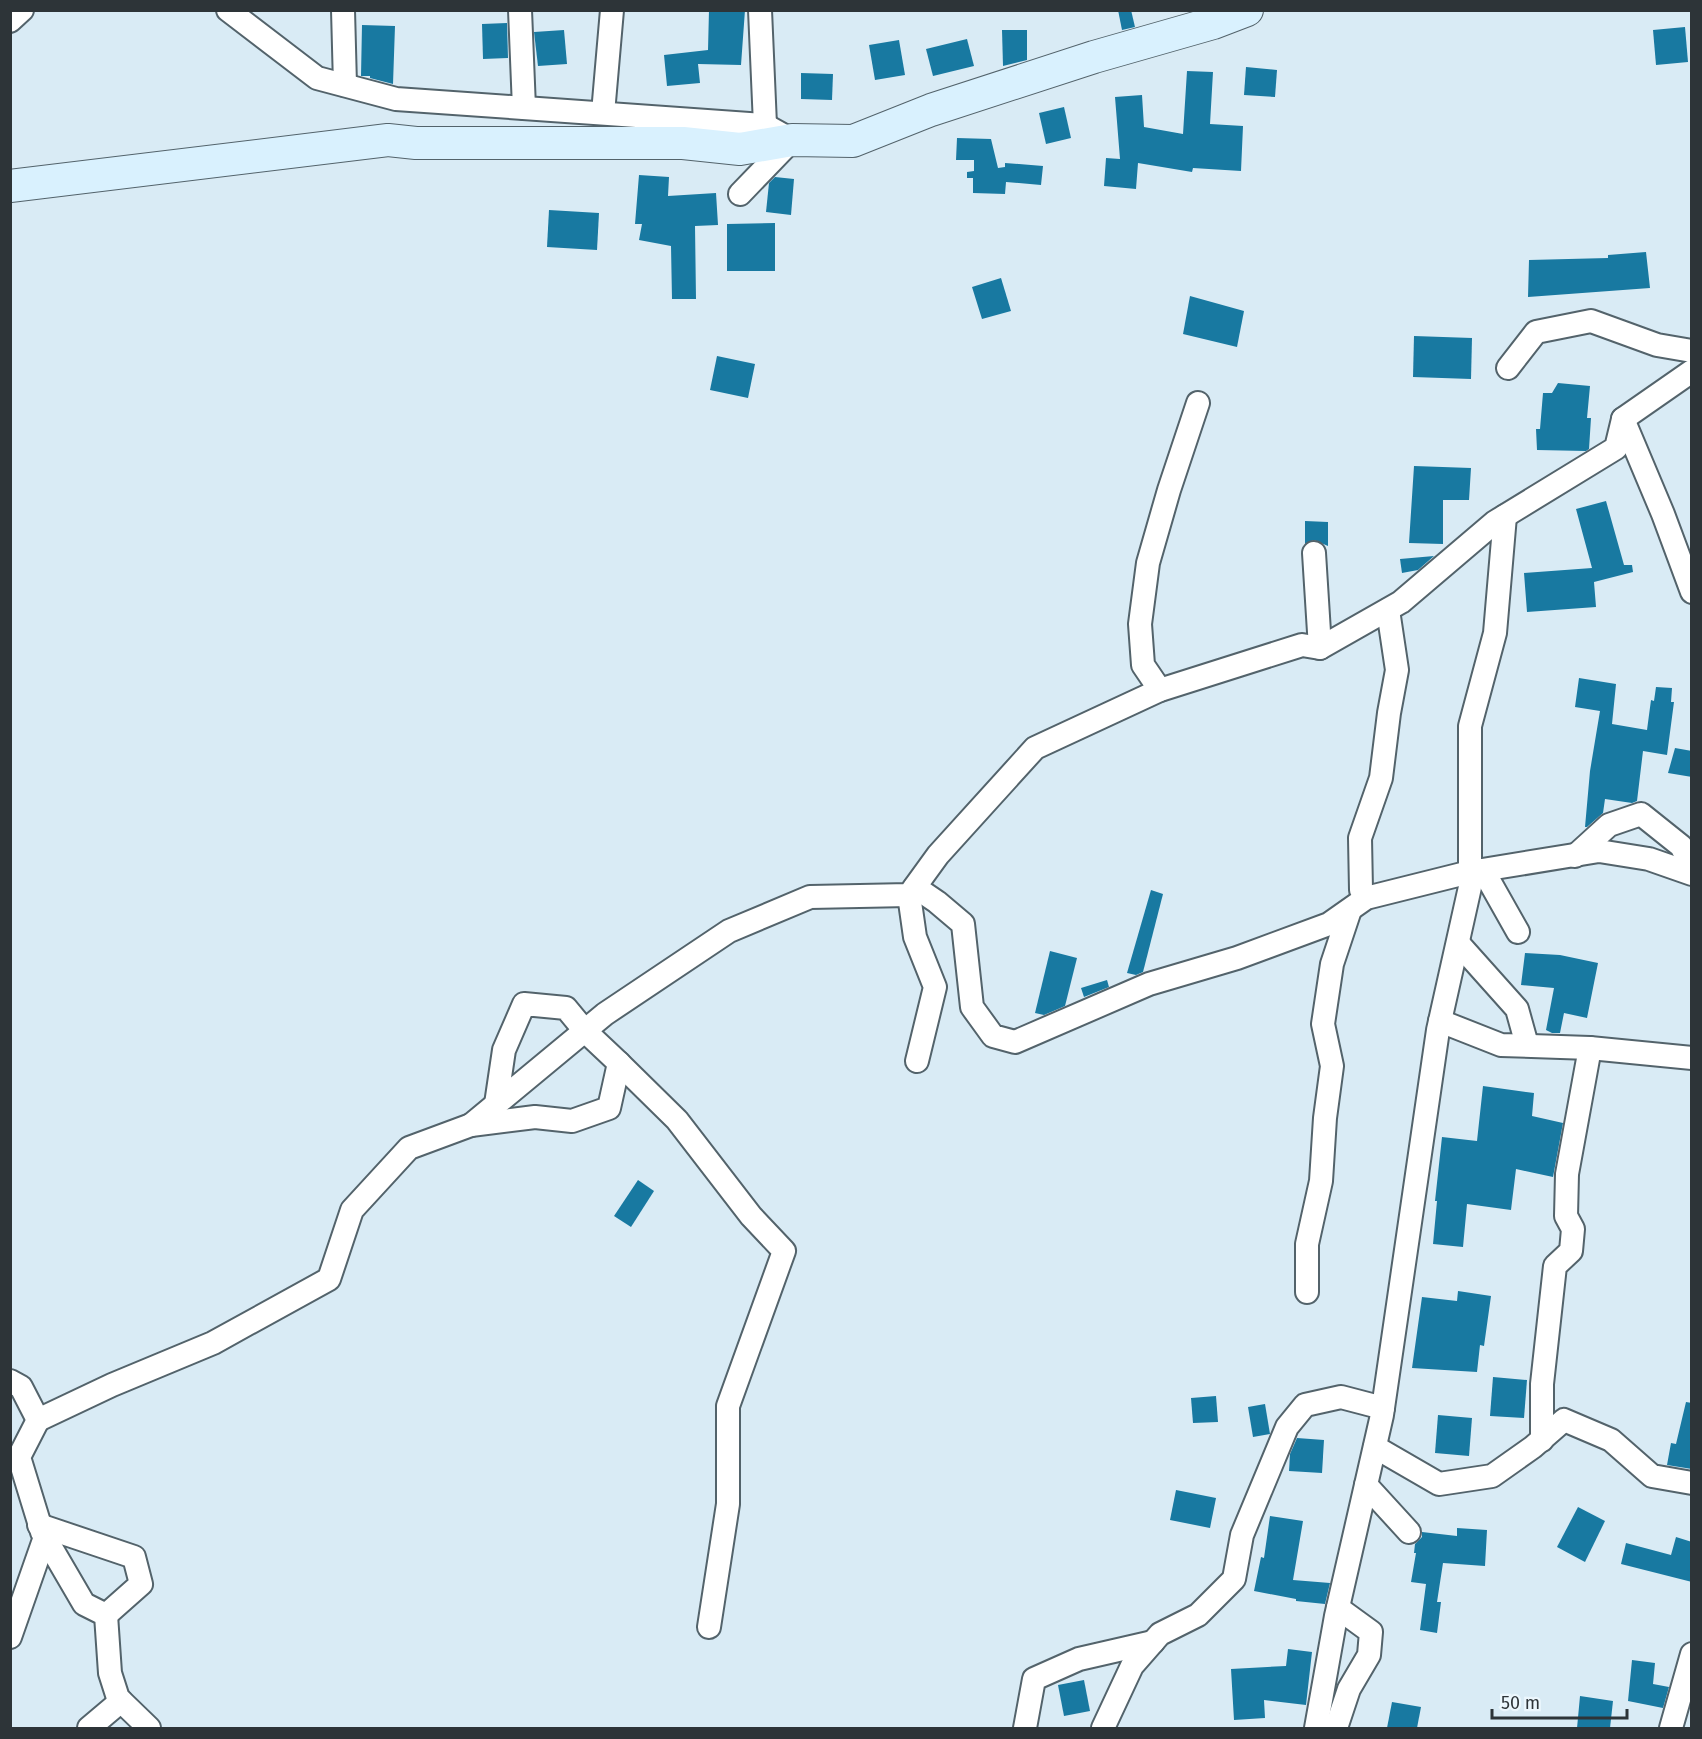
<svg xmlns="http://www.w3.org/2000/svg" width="1702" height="1739" font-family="'Fira Sans',sans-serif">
  <rect width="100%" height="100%" fill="#d9ebf5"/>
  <g fill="#1879a1">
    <path d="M 709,10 L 745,10 L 741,65 L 698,64 L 700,83 L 667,86 L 664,55 L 708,50 Z"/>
    <path d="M 1118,10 L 1131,10 L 1135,27 L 1122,30 Z"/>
    <path d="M 507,23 L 508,58 L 483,59 L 482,24 Z"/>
    <path d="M 362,25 L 395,26 L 393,84 L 370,78 L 370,76 L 361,76 Z"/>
    <path d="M 1685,27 L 1688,62 L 1656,65 L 1653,30 Z"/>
    <path d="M 564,30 L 567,64 L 538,66 L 534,32 Z"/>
    <path d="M 1002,30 L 1027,30 L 1027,60 L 1003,66 Z"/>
    <path d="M 967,39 L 974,66 L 933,76 L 926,49 Z"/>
    <path d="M 899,40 L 905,75 L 875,80 L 869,45 Z"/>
    <path d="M 1246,67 L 1277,70 L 1275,97 L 1244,95 Z"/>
    <path d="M 1187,71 L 1213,72 L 1210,124 L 1243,126 L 1241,171 L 1193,168 L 1192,172 L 1138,163 L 1136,189 L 1104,186 L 1106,158 L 1120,159 L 1115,97 L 1142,95 L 1144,127 L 1183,134 Z"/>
    <path d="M 801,73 L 833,74 L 832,100 L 801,99 Z"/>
    <path d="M 1064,107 L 1071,138 L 1046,144 L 1039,113 Z"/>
    <path d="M 957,138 L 991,139 L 998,168 L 1005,167 L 1005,163 L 1043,166 L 1041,185 L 1006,182 L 1005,194 L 973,193 L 973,178 L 967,178 L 967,172 L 974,171 L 974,160 L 956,160 Z"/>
    <path d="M 639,175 L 669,177 L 668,196 L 716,193 L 718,225 L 695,226 L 696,299 L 672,299 L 671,246 L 639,240 L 642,224 L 635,224 Z"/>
    <path d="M 775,177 L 794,179 L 791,215 L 766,212 L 769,183 Z"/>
    <path d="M 549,210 L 599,213 L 597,250 L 547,247 Z"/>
    <path d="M 775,223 L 775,271 L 727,271 L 727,224 Z"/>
    <path d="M 1646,252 L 1650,288 L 1528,297 L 1529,260 L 1608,258 L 1608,255 Z"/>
    <path d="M 1001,278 L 1011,311 L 982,319 L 972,287 Z"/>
    <path d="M 1190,296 L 1244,311 L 1237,347 L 1183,334 Z"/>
    <path d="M 1414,336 L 1472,338 L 1471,379 L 1413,377 Z"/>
    <path d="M 717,356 L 755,364 L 748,398 L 710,390 Z"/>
    <path d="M 1558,383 L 1590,386 L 1587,418 L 1591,418 L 1589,449 L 1586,451 L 1537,450 L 1536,429 L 1540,429 L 1543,393 L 1552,393 Z"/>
    <path d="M 1414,466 L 1471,468 L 1469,500 L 1443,500 L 1443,544 L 1409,543 Z"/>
    <path d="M 1606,501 L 1624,565 L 1632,565 L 1633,572 L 1594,582 L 1596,607 L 1527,612 L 1524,573 L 1592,568 L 1576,509 Z"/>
    <path d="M 1305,521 L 1328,522 L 1328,546 L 1314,540 L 1305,544 Z"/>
    <path d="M 1434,556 L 1418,570 L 1402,573 L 1400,559 Z"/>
    <path d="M 1579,678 L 1616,684 L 1612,724 L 1647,730 L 1651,700 L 1654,701 L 1656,687 L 1672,688 L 1671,702 L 1674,702 L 1667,755 L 1643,751 L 1637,801 L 1632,803 L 1605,799 L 1603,813 L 1587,827 L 1585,827 L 1590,771 L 1600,711 L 1575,707 Z"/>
    <path d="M 1675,748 L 1692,751 L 1692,777 L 1668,773 Z"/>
    <path d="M 1151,890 L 1163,894 L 1143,972 L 1136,975 L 1127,973 Z"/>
    <path d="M 1050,951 L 1077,958 L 1065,1006 L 1044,1015 L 1035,1013 Z"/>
    <path d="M 1525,953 L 1560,955 L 1598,963 L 1587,1018 L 1564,1013 L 1560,1033 L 1552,1033 L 1546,1030 L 1554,988 L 1521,985 Z"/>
    <path d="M 1107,980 L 1109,987 L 1084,997 L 1081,988 Z"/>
    <path d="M 1483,1086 L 1534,1093 L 1532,1116 L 1563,1123 L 1553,1177 L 1516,1169 L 1511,1210 L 1467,1204 L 1463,1247 L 1433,1244 L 1437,1201 L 1435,1201 L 1442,1137 L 1477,1141 Z"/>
    <path d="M 638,1180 L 654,1191 L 631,1227 L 614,1216 Z"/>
    <path d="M 1458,1291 L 1491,1296 L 1484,1346 L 1480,1345 L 1477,1372 L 1412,1368 L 1422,1297 L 1457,1301 Z"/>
    <path d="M 1493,1377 L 1527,1380 L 1524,1418 L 1490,1416 Z"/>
    <path d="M 1216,1396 L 1218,1422 L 1193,1423 L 1191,1398 Z"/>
    <path d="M 1686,1402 L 1692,1403 L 1692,1469 L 1667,1465 L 1671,1443 L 1676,1444 Z"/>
    <path d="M 1265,1404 L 1270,1434 L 1253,1437 L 1248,1407 Z"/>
    <path d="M 1438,1415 L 1472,1418 L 1469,1456 L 1435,1453 Z"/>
    <path d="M 1297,1438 L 1324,1440 L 1322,1473 L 1289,1471 L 1290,1454 Z"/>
    <path d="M 1176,1490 L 1216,1498 L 1210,1528 L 1170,1520 Z"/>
    <path d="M 1578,1507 L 1605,1521 L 1585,1562 L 1557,1547 Z"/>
    <path d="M 1270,1516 L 1303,1521 L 1293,1580 L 1330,1583 L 1325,1604 L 1296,1601 L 1296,1599 L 1254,1591 L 1261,1557 L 1264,1558 Z"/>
    <path d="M 1457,1528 L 1487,1530 L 1485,1566 L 1443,1563 L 1437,1602 L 1441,1602 L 1437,1633 L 1420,1630 L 1426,1584 L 1411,1582 L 1416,1553 L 1414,1553 L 1415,1544 L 1422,1537 L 1422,1532 L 1457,1536 Z"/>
    <path d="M 1676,1537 L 1692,1542 L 1692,1582 L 1621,1564 L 1626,1543 L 1671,1555 Z"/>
    <path d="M 1288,1649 L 1312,1652 L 1306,1705 L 1264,1700 L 1265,1718 L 1234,1720 L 1231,1669 L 1286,1666 Z"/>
    <path d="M 1632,1660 L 1655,1663 L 1653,1684 L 1669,1687 L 1663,1708 L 1628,1701 Z"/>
    <path d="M 1084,1680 L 1090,1711 L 1064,1716 L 1058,1685 Z"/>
    <path d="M 1580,1696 L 1613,1701 L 1610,1728 L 1577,1728 Z"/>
    <path d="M 1392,1702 L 1421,1707 L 1417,1728 L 1387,1728 Z"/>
  </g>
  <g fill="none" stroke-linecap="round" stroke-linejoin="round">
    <defs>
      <g id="street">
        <path d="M 228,10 L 317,78 L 396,99 L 765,125 L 792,140 L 740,194"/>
        <path d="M 343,10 L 345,85"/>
        <path d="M 520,10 L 524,108"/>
        <path d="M 760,10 L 765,125"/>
        <path d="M 10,21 L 22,10"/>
        <path d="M 603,113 L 612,10"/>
        <path d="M 1508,368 L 1536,332 L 1591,321 L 1657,345 L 1692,351"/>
        <path d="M 1623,419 L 1663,514 L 1692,592"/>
        <path d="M 1314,553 L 1320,648"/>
        <path d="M 1160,690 L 1143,665 L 1140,624 L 1148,563 L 1169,490 L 1198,403"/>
        <path d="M 1575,856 L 1609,825 L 1641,814 L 1681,846 L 1692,867"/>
        <path d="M 1483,870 L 1518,932"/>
        <path d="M 915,887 L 937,902 L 963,924 L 972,1007 L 993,1036 L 1015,1042 L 1149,984 L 1237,958 L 1329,924 L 1366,898 L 1470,872 L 1599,851 L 1649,859 L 1692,874"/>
        <path d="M 909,895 L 915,937 L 935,987 L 917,1061"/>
        <path d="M 1366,898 L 1361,890 L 1360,838 L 1381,778 L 1389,713 L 1397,670 L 1388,610"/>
        <path d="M 1458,943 L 1517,1009 L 1527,1045"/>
        <path d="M 1440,1021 L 1501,1045 L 1590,1048 L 1692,1058"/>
        <path d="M 619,1063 L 677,1120 L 751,1216 L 784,1251 L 728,1406 L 728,1504 L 709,1627"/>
        <path d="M 471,1125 L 535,1117 L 572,1121 L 609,1108 L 619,1063 L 585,1031 L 566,1008 L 524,1004 L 504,1050 L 496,1104"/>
        <path d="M 1307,1292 L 1307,1244 L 1321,1181 L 1325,1118 L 1332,1066 L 1323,1024 L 1332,964 L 1350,910"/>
        <path d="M 10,1381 L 21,1387 L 38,1420 L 112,1385 L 213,1343 L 329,1279 L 352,1210 L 409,1148 L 471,1125 L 605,1014 L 729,931 L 810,897 L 909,895 L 938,855 L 1035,748 L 1160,690 L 1302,645 L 1320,648 L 1401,602 L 1495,522 L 1616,448 L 1623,419 L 1692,371"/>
        <path d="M 38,1420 L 19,1457 L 42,1532 L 84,1604 L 106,1615 L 110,1673 L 118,1698 L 149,1728"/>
        <path d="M 1542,1440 L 1542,1384 L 1555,1266 L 1571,1251 L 1573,1229 L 1566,1216 L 1567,1174 L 1590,1048"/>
        <path d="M 1375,1447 L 1439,1484 L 1492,1476 L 1533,1447 L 1564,1420 L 1611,1440 L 1652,1476 L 1692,1483"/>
        <path d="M 1366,1485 L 1409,1532"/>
        <path d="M 39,1525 L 134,1557 L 141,1584 L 106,1615"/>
        <path d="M 10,1637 L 45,1537"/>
        <path d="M 89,1728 L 121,1701"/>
        <path d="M 1025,1728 L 1034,1679 L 1079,1659 L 1153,1642"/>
        <path d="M 1103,1728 L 1132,1666 L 1160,1634 L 1198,1615 L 1234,1579 L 1242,1535 L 1287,1427 L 1305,1405 L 1341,1397 L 1383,1408"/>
        <path d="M 1316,1728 L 1336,1616 L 1382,1415 L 1438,1030 L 1470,887 L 1470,726 L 1495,633 L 1505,516"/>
        <path d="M 1336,1728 L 1349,1689 L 1369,1655 L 1371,1632 L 1338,1608"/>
        <path d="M 1671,1728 L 1692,1654"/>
      </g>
      <path id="secondary" d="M 10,186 L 388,140 L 416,143 L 683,143 L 740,149 L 792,140 L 853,141 L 931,110 L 1094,57 L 1213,23 L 1247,10"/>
    </defs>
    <use href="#street" stroke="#53636b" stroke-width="26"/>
    <use href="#secondary" stroke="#53636b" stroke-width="34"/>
    <use href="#street" stroke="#fff" stroke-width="22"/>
    <use href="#secondary" stroke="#d9f1fe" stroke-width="32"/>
  </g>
  <rect width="1702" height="1739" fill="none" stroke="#2d3438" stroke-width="24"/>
  <path d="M1492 1709v9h135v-9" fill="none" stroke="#2d3438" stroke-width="3"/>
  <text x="1501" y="1709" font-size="18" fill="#2d3438" stroke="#ecf7fd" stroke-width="4.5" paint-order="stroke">50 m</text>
</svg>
